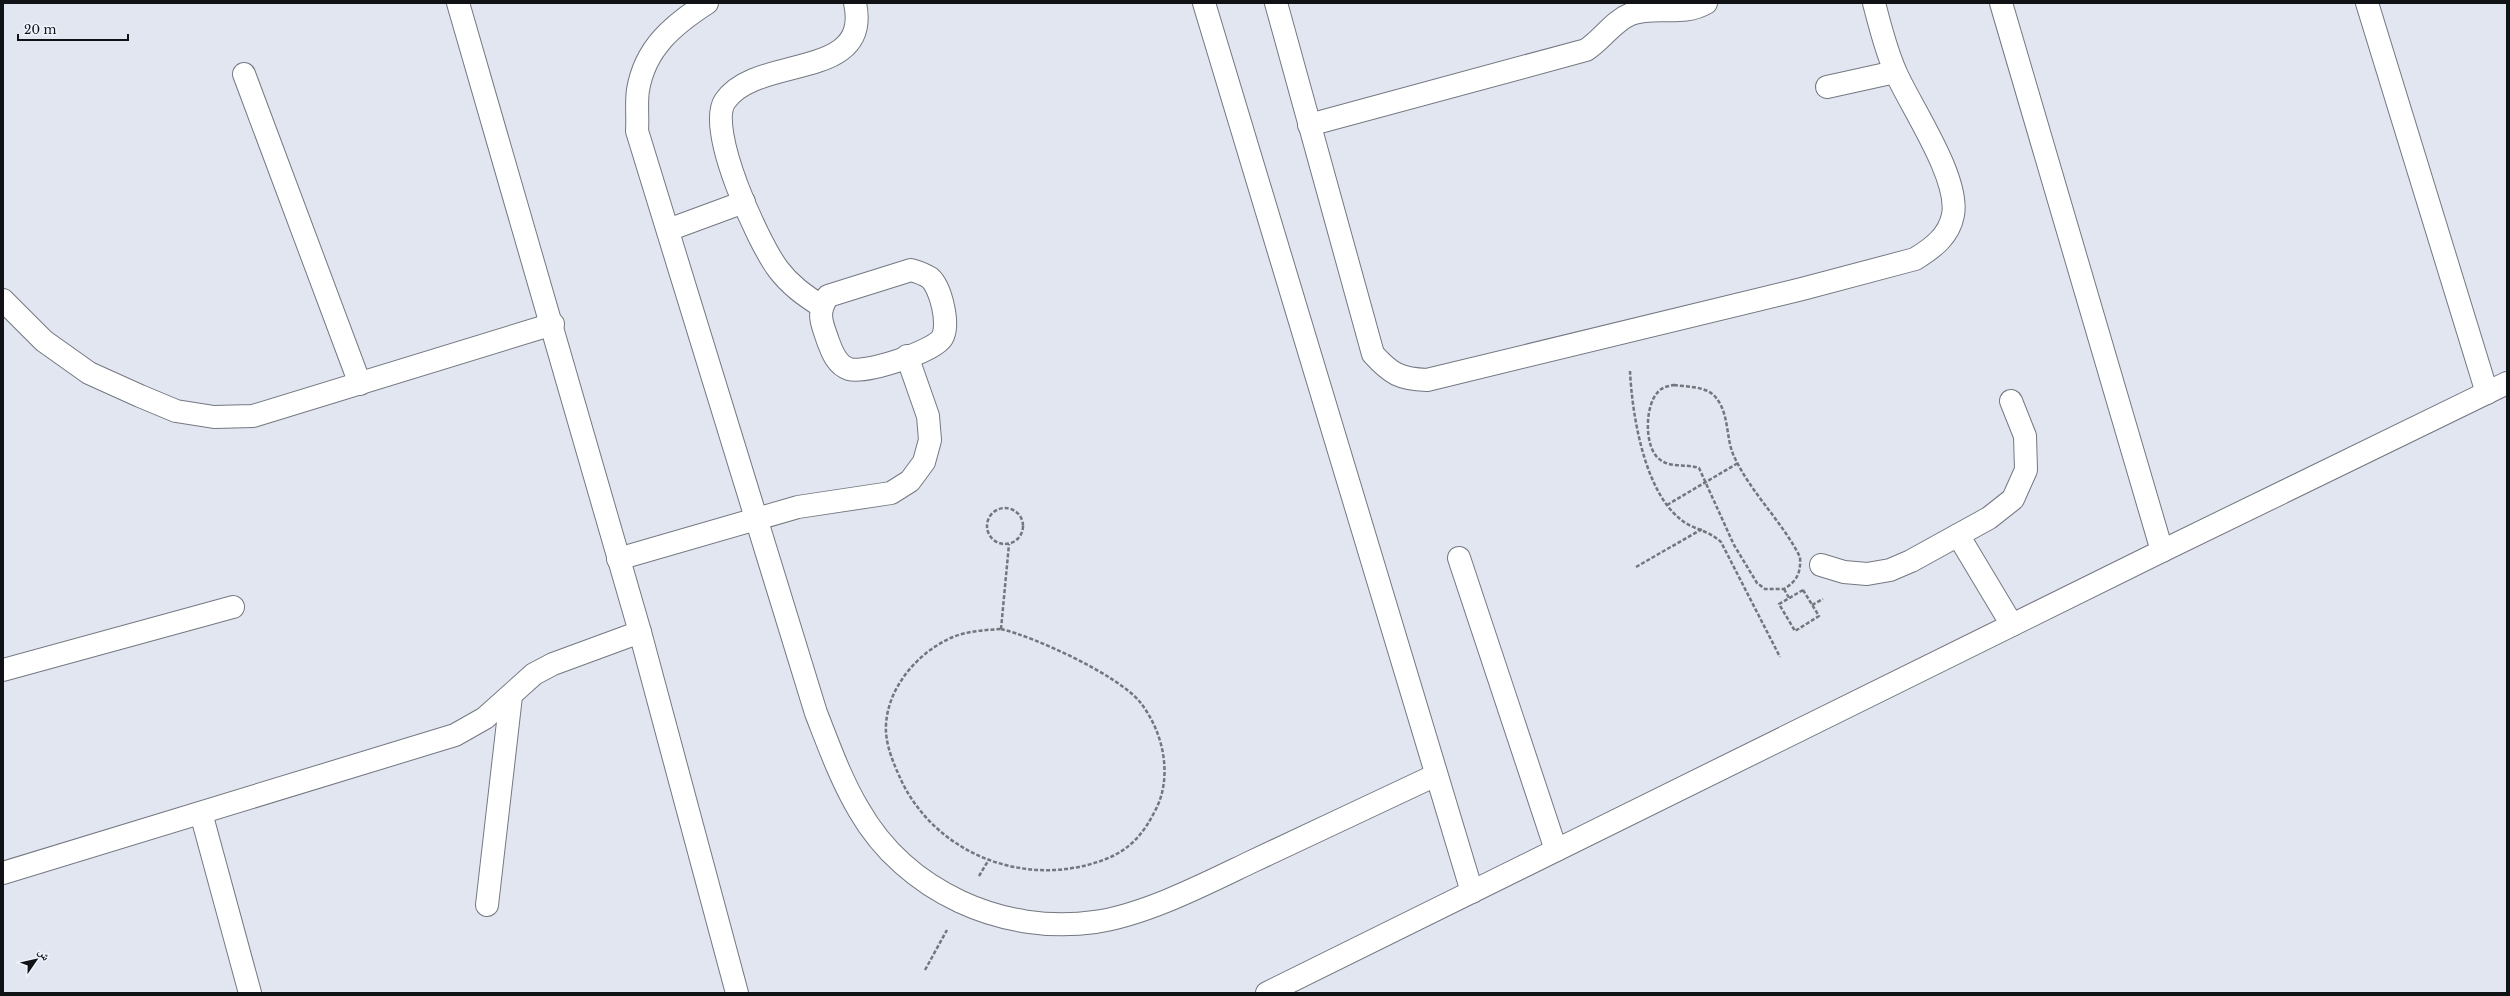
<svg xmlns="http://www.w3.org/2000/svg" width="2510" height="996" font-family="'Libre Baskerville','Noto Naskh Arabic',serif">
  <rect width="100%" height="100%" fill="#e1e6f0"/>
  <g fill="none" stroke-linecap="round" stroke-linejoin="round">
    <defs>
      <g id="minor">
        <path d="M 458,3 L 640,632 L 737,993"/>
        <path d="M 707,3 C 673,25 645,48 638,90 C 636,103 638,118 637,131 L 816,713 C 829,746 841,780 859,810 C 906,892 1003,935 1095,922 C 1145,915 1205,884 1251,862 C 1313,833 1374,804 1436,775"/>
        <path d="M 1204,3 L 1472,892"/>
        <path d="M 1276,3 L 1373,354 C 1391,374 1400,379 1427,380 L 1802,289 L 1915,259 C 1933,248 1949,236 1953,215 C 1960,178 1911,107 1896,73 C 1886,51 1880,26 1874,3"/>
        <path d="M 2001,3 L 2162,551"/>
        <path d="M 2367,3 L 2487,393"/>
        <path d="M 244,74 L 360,384"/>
        <path d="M 1827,87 L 1895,72"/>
        <path d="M 1309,125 L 1586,50 C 1602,40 1613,21 1631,14 C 1656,5 1682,17 1706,3"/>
        <path d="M 668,230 L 744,202"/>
        <path d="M 911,270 C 918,272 924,274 930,278 C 941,288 950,325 942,338 C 933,352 865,374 849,369 C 837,365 832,352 828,341 C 822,323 816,314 828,296 Z"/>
        <path d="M 3,300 L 44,341 L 89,373 L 140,396 L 176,411 L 214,417 L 253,416 L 553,324"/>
        <path d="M 821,306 C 804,295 790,285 778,269 C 758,242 706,129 725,101 C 757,54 872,82 855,3"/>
        <path d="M 1958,535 L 2012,625"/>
        <path d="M 1459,558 L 1556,850"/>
        <path d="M 618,559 L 798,507 L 891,493 L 910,481 L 924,462 L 930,440 L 928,416 L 907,356"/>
        <path d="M 1821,565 L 1844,572 L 1867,574 L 1890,570 L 1911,561 L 1989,518 L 2013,499 L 2026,470 L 2025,436 L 2011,401"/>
        <path d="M 3,670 L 233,607"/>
        <path d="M 201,813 L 250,993"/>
        <path d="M 3,873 L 455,735 L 485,718 L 534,674 L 553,664 L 640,632"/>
        <path d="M 487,905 L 511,696"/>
        <path d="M 1267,993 L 2162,551 L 2507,383"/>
      </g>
    </defs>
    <use href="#minor" stroke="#737881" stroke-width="24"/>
    <g stroke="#73767c" stroke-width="2.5" stroke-dasharray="4 2" stroke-linecap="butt">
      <path d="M 1630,371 C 1632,414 1644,489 1679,518 C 1692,530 1707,529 1721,542 L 1780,657"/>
      <path d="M 1674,385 C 1689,387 1708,386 1717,399 C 1729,415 1726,437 1733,454 C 1749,491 1782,521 1800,557 C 1801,573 1797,581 1784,589 L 1765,589 L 1757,583 L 1734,545 L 1699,468 C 1685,463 1670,469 1658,458 C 1644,445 1645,405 1658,392 C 1662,387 1668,386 1674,385 Z"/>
      <path d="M 1667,505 L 1738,463"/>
      <circle cx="1005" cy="526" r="18"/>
      <path d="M 1636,567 L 1702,529"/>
      <path d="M 1784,589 L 1789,598"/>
      <path d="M 1803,590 L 1819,616 L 1795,631 L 1779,604 Z"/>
      <path d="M 1812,605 L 1823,599"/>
      <path d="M 1001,629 C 1035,637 1118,675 1140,702 C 1163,731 1173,775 1156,809 C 1144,833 1131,849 1106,859 C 1029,889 939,857 902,782 C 895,767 887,749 886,732 C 884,691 917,652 953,637 C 968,631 985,630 1001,629 Z"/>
      <path d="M 1001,629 L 1009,544"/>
      <path d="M 979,876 L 988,861"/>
      <path d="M 925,970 L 947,930"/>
    </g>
    <use href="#minor" stroke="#fff" stroke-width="22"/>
  </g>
  <rect width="2510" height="996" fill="none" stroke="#101215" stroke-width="8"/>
  <g transform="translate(36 960) rotate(56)" stroke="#eef3fd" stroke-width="3" paint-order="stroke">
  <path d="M0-3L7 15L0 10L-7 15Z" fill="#101215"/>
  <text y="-6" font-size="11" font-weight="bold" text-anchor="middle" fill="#101215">ش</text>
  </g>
  <path d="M18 34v6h110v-6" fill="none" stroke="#101215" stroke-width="2"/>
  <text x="24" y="34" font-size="12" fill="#101215" stroke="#eef3fd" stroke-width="3" paint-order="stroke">20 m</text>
</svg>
